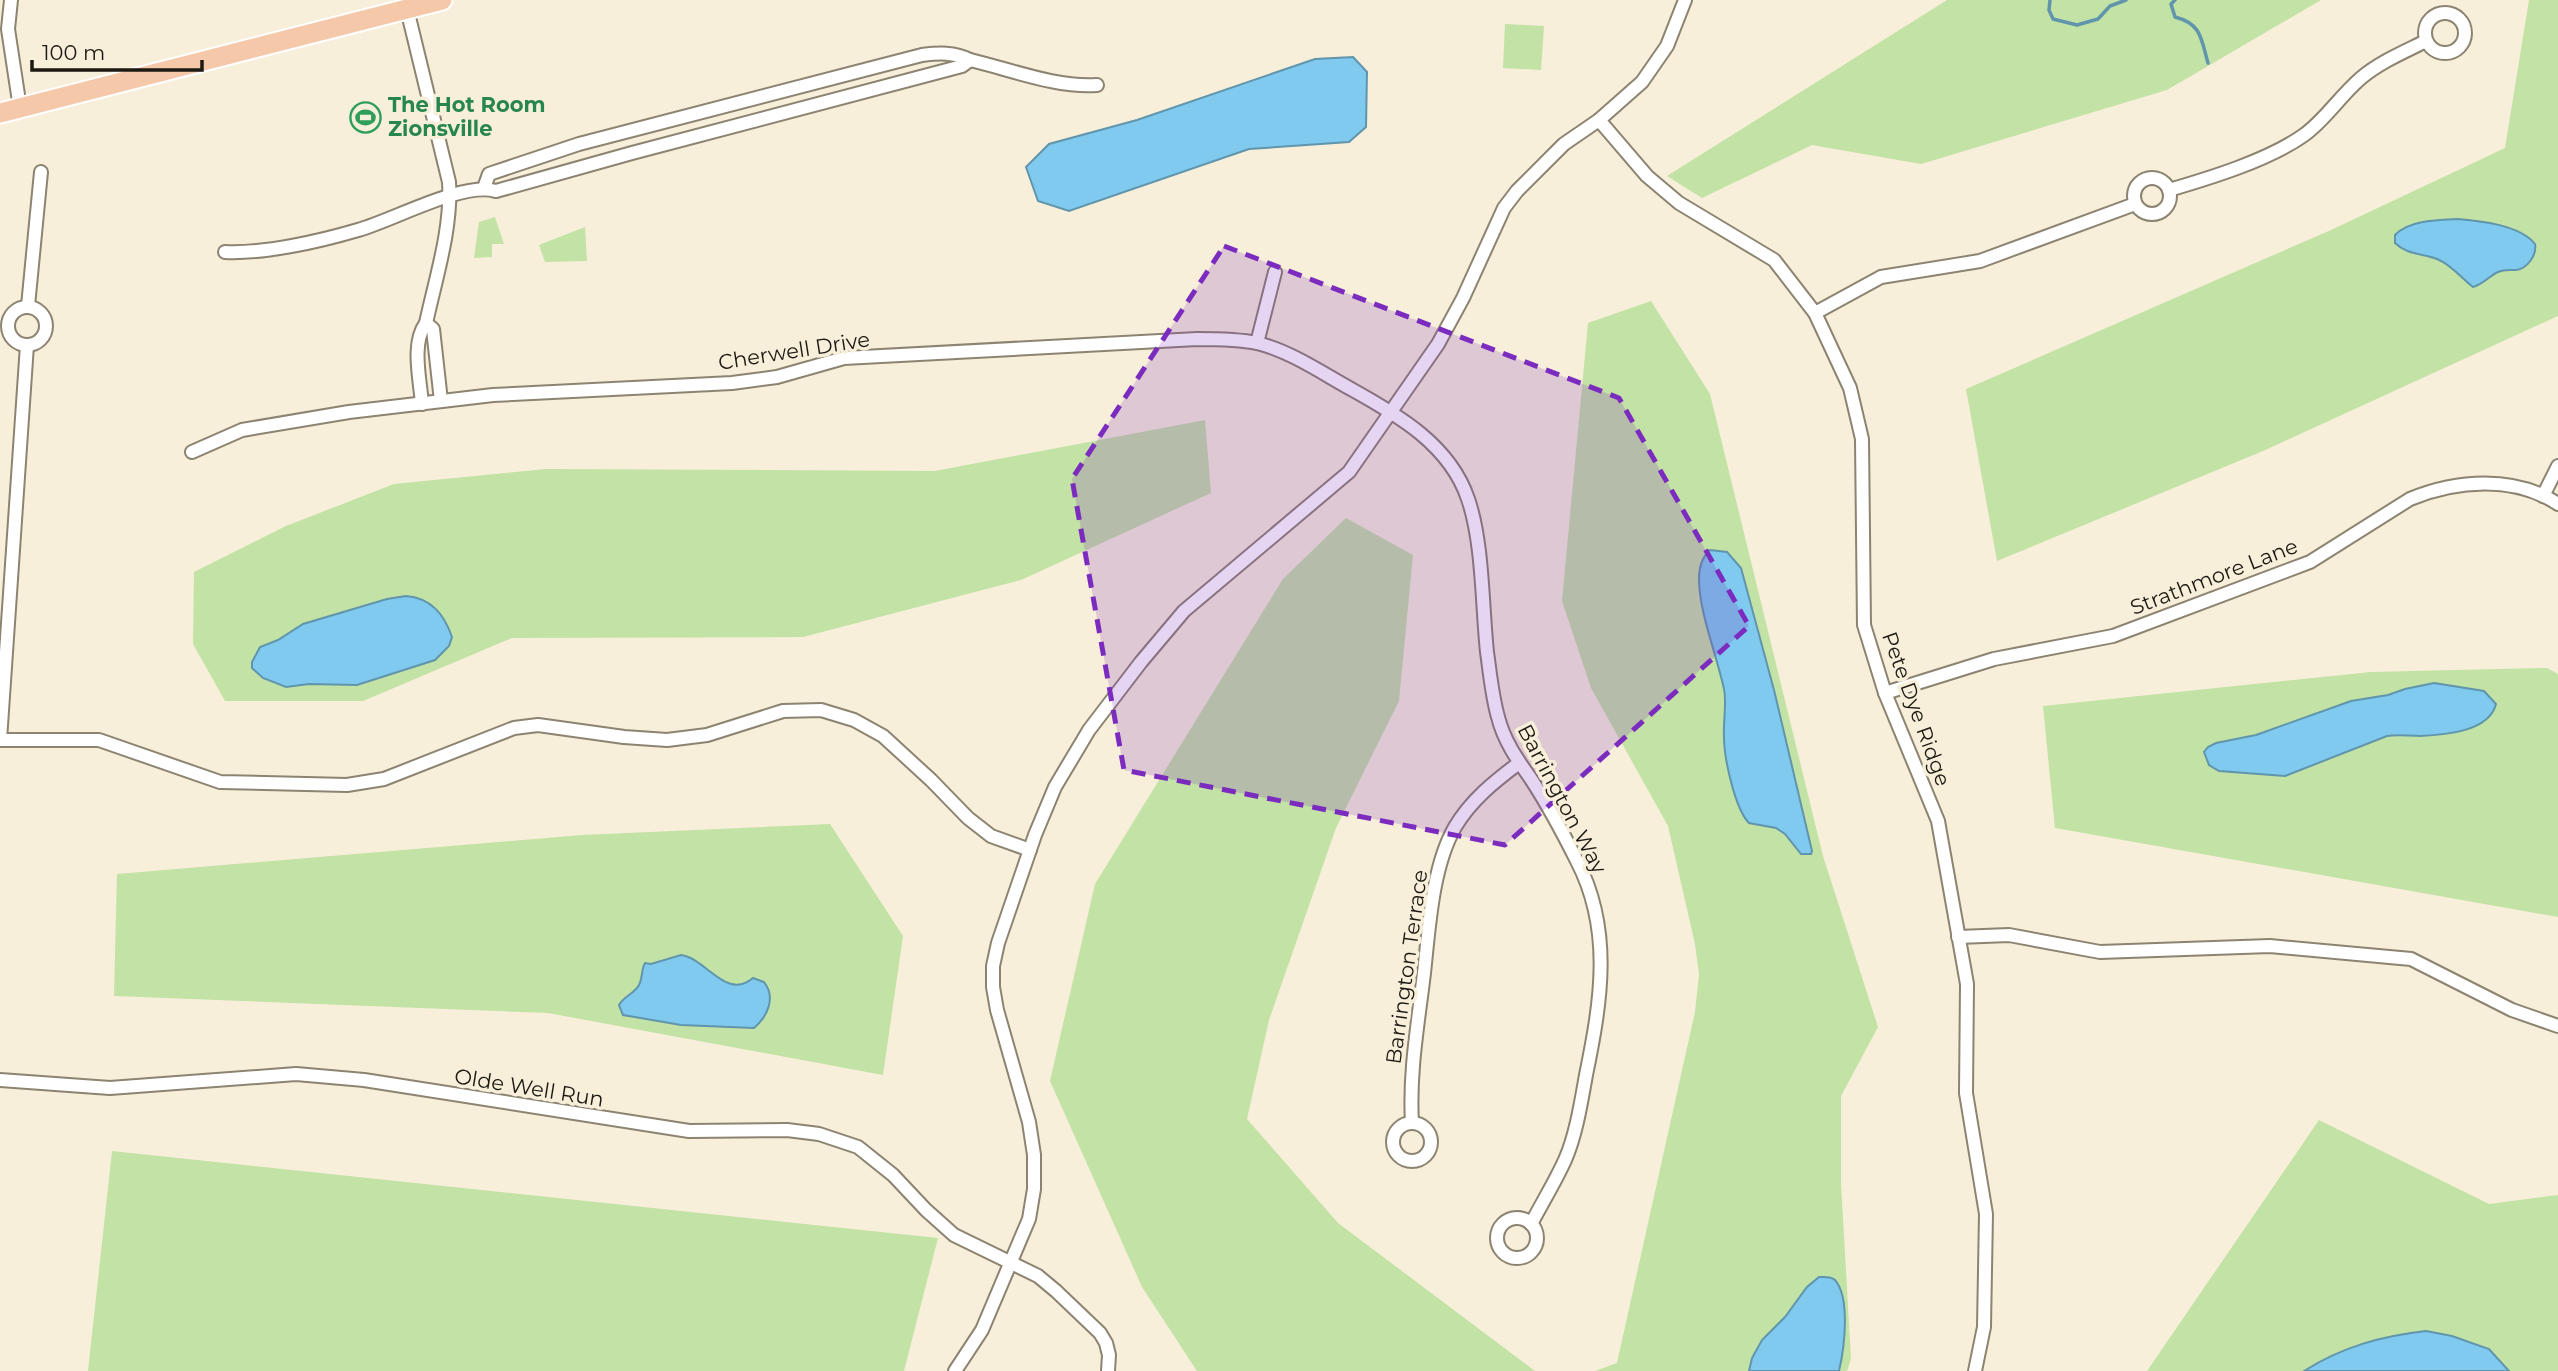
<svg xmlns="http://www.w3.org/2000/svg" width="2558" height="1371" font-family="Montserrat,sans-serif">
  <rect width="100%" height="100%" fill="#f7efda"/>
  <g fill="#c3e2a5">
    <path d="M 1947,0 L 2321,0 L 2167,90 L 1921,164 L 1812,145 L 1702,198 L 1667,176 Z"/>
    <path d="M 2529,0 L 2558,0 L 2558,316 L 2263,451 L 1997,561 L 1966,389 L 2331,230 L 2505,148 Z"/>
    <path d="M 1505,24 L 1544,26 L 1541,70 L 1503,68 Z"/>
    <path d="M 495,217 L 504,244 L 492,244 L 492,257 L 474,258 L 479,222 Z"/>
    <path d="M 585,227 L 587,261 L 545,262 L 539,245 Z"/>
    <path d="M 1651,301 L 1710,394 L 1823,856 L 1878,1027 L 1841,1096 L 1841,1183 L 1851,1359 L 1847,1371 L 1595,1371 L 1617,1363 L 1695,1012 L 1699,974 L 1695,944 L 1668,826 L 1591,688 L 1562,601 L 1588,323 Z"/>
    <path d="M 1205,420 L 1211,493 L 1021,580 L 803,637 L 512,638 L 363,701 L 225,701 L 193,644 L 194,572 L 286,526 L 394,484 L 546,469 L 935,471 Z"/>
    <path d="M 1346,518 L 1413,555 L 1399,701 L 1336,828 L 1269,1020 L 1247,1119 L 1338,1223 L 1535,1371 L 1197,1371 L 1142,1287 L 1050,1081 L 1095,884 L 1283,579 Z"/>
    <path d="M 2547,668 L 2558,674 L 2558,917 L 2055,828 L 2043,706 L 2371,672 Z"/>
    <path d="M 830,824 L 903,936 L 883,1075 L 548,1013 L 114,996 L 117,874 L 582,835 Z"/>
    <path d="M 2319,1120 L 2489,1204 L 2558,1195 L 2558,1371 L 2147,1371 Z"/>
    <path d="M 112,1151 L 938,1238 L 904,1371 L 88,1371 Z"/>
  </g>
  <g fill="#7fcaee" stroke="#6195ac" stroke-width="2">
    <path d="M 1353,57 L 1367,72 L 1366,127 L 1349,142 L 1249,149 L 1069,211 L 1038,201 L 1026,167 L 1049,144 L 1137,120 L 1315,59 Z"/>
    <path d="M 2458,219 C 2481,221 2520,225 2535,244 C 2537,255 2527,269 2516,270 C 2510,270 2504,269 2498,272 C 2489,276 2484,284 2473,287 C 2461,278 2452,265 2437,259 C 2422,253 2407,255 2395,243 L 2395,235 C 2409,220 2438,220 2458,219 Z"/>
    <path d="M 1710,550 L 1727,552 L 1741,568 L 1774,690 L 1812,851 L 1811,854 L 1801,854 L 1785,834 L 1776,828 L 1749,823 C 1735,809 1724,758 1724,737 C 1723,721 1727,704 1724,689 C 1717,656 1699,612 1699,579 C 1699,568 1702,557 1710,550 Z"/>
    <path d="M 406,596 C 431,598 444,614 452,637 L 449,646 L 435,660 L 357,685 L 309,684 L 286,687 L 263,678 L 252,668 L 252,662 L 260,647 L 278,640 L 303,624 L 387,599 Z"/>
    <path d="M 2434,683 L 2484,691 L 2496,704 C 2489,732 2444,735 2420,736 C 2408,736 2399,734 2387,736 L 2285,776 L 2219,771 L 2209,765 L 2204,752 L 2208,747 L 2216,743 L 2256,735 L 2351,701 L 2388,695 L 2405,689 Z"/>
    <path d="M 681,955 C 706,958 726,1001 753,978 L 764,982 C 776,997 768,1016 754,1028 L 681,1025 L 623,1015 L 619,1005 C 624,996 634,994 639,985 C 643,977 641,970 645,963 L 651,964 Z"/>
    <path d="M 1819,1277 C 1825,1277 1831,1276 1835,1280 C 1851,1298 1844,1350 1839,1371 L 1749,1371 L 1752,1358 L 1762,1340 L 1785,1317 L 1807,1287 Z"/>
    <path d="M 2426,1331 L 2452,1336 L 2489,1349 L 2509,1371 L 2304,1371 C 2342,1347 2381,1336 2426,1331 Z"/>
  </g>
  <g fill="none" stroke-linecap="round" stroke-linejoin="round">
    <g stroke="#6195ac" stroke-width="3.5">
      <path d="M 2050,0 L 2049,10 L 2053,19 L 2077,25 L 2098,19 L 2110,6 L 2126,0"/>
      <path d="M 2175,0 L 2171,4 L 2175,17 C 2202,24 2201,39 2208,63"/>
    </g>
    <defs>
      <g id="street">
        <path d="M 11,0 L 8,29 L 20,108"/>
        <path d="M 407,9 L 449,182 C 452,228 436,277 426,323 C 411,343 420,379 422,404"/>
        <circle cx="2445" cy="33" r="20"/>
        <path d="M 1599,120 L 1647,176 L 1679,203 L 1774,260 L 1815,313 L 1850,388 L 1862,439 L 1864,625 L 1885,693 L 1938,821 L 1967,984 L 1966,1093 L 1986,1214 L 1984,1327 L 1975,1371"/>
        <circle cx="2152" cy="196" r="18"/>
        <path d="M 484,188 L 489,174 L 579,144 L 922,55 C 939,53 954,52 970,60 C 1009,69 1057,88 1097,85"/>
        <path d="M 2169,190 C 2210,178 2269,160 2304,135 C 2325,120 2340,96 2361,78 C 2380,62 2404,52 2426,41"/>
        <path d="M 225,252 C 264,254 321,241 358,230 C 394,220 463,181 496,191 L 632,153 L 962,66 L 970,60"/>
        <path d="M 28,306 L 41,172"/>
        <circle cx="27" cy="326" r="19"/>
        <path d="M 1815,313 L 1881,277 L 1980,261 L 2135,204"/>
        <path d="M 426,323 L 433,329 L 441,401"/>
        <path d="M 1257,343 L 1275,272"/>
        <path d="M 192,452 L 242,430 L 349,412 L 493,395 L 732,383 L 777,377 L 844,358 L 1197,339 C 1217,339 1238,339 1257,343 C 1290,351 1322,373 1351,389 C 1398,415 1450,445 1468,499 C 1483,542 1482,605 1487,652 C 1490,673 1492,696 1498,717 C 1504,741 1517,759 1531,779 C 1548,805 1563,833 1577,861 C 1613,930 1601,1002 1586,1075 C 1581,1103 1576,1135 1565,1160 C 1555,1182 1542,1203 1531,1224"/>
        <path d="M 2543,496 L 2558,466"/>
        <path d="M 1885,693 L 1994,659 L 2113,636 L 2310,562 L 2410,499 C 2456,480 2514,475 2558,504"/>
        <path d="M 0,740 L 99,740 L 220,782 L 347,785 L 384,779 L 514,728 L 538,725 L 624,737 L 667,740 L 707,735 L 783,711 L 821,710 L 854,720 L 883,736 L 931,780 L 968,818 L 991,836 L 1030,850"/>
        <path d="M 0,740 L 27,345"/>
        <path d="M 1958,937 L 2009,935 L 2100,952 L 2270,946 L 2411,959 L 2512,1010 L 2558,1026"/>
        <path d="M 0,1080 L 110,1088 L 296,1074 L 364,1080 L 689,1131 L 787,1130 L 819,1134 L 858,1147 L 893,1175 L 926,1210 L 954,1235 L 1038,1276 L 1056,1291 L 1100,1333 L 1106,1343 L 1109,1355 L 1108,1371"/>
        <path d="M 1412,1123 C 1409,1072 1418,1024 1424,973 C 1429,928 1432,867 1455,827 C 1471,800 1495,781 1519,763"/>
        <circle cx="1412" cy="1142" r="19"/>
        <circle cx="1517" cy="1238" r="20"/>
        <path d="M 955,1371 L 982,1330 L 1029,1219 L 1034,1189 L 1034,1155 L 1029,1122 L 997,1010 L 993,987 L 993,966 L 998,943 L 1035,835 L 1055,787 L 1089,730 L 1141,662 L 1184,611 L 1349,472 L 1438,344 L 1463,298 L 1504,208 L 1517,191 L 1564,144 L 1599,120 L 1642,82 L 1667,46 L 1685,0"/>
      </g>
      <path id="primary" d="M 0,113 L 442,0"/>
    </defs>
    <use href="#street" stroke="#8c8471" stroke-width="16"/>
    <use href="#primary" stroke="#fff" stroke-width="23"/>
    <use href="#street" stroke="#fff" stroke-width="12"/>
    <use href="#primary" stroke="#f5c8aa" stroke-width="19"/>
  </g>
  <path fill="#7b2cbf" fill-opacity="0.2" stroke="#7b2cbf" stroke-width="5" stroke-dasharray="14 9" stroke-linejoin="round" d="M 1224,246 L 1619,398 L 1749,626 L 1505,845 L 1124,770 L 1072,479 Z"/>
  <defs>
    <symbol id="stadium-ring" viewBox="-11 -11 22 22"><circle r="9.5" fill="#f7efda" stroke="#2e9e5b" stroke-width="1.5"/><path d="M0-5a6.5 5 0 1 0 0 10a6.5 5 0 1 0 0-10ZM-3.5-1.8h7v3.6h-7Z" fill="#2e9e5b"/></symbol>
  </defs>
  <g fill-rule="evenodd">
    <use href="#stadium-ring" x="348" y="100" width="35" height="35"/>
  </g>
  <g text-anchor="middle" stroke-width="7" stroke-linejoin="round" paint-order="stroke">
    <g font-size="21" font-weight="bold" fill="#27864d" stroke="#f7efda" text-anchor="start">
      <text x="388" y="112">The Hot Room<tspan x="388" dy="24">Zionsville</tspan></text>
    </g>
    <g font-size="21" fill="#1c1912" stroke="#f7efda">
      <text transform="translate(794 351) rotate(-9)" y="7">Cherwell Drive</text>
      <text transform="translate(2214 577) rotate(-21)" y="7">Strathmore Lane</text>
      <text transform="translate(1916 709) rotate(70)" y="7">Pete Dye Ridge</text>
      <text transform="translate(1562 799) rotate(62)" y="7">Barrington Way</text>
      <text transform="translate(1407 967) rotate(-82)" y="7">Barrington Terrace</text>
      <text transform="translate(529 1088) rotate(9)" y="7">Olde Well Run</text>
    </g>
  </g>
  <path d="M32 60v10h170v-10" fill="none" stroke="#1c1912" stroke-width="3.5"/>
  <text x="42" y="60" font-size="21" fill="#1c1912" stroke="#f7efda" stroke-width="5" paint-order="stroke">100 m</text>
</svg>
